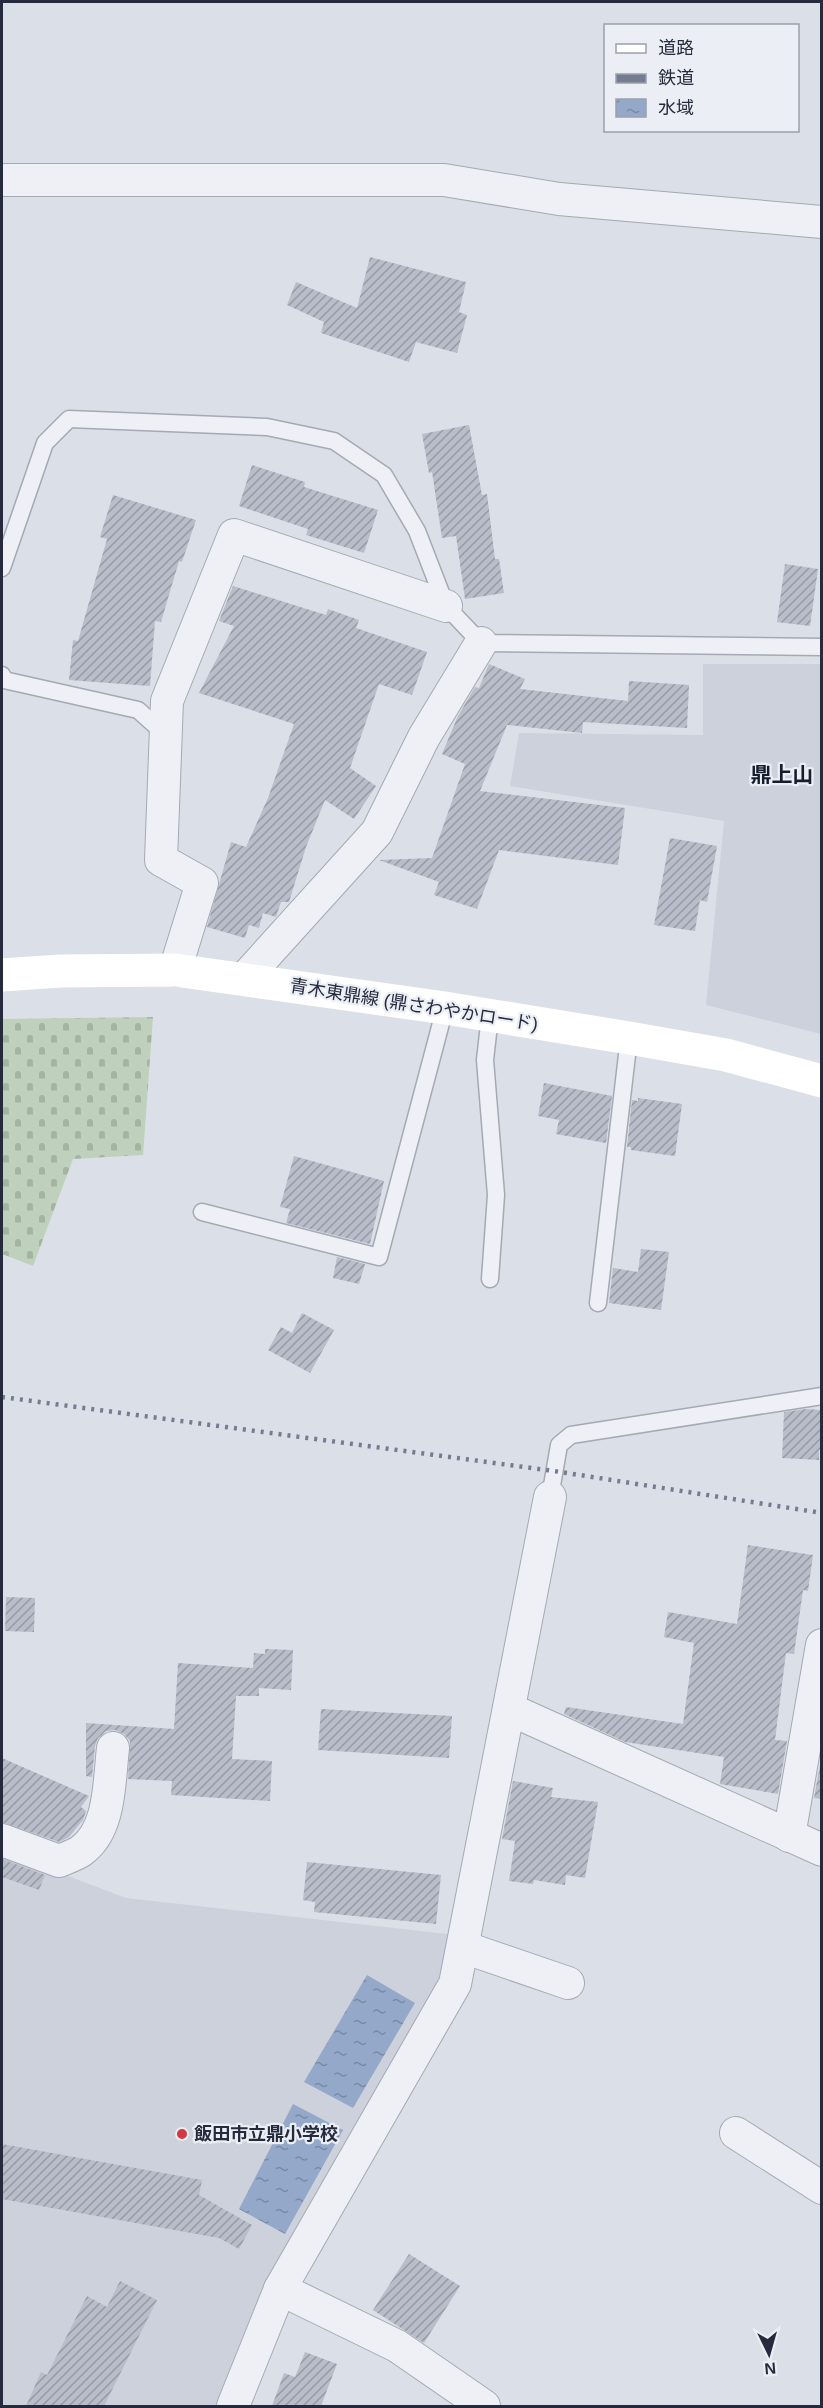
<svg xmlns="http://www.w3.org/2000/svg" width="823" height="2408" font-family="Helvetica,'Noto Sans JP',sans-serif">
  <defs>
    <pattern id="cemetery-stones" width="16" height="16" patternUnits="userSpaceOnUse" patternTransform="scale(1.5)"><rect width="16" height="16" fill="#bfd1bc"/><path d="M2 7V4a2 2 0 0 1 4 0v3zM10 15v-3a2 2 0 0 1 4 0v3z" fill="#a4b4a2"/></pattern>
    <pattern id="water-ripples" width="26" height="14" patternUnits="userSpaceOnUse" patternTransform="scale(1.5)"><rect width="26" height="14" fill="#94a8c9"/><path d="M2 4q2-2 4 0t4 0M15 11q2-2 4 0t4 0" fill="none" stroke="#7989a4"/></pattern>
    <pattern id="building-hatch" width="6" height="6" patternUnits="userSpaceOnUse" patternTransform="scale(1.5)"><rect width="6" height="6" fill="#b8bdc9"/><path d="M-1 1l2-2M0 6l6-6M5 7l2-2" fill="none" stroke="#959aa4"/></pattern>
  </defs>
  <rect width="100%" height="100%" fill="#dbdfe7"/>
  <g fill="#cdd1dc">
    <path d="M 703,664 L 821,664 L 821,1034 L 706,1005 L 724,821 L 510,786 L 519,733 L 703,735 Z"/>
    <path d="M 2,1851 L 126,1898 L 456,1935 L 444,1991 L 222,2406 L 2,2406 Z"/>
  </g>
  <path fill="url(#cemetery-stones)" d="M 153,1017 L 143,1155 L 73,1159 L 33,1266 L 2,1254 L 2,1019 Z"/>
  <g fill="url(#water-ripples)">
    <path d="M 367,1975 L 415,2003 L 353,2108 L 304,2082 Z"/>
    <path d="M 293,2104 L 343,2130 L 285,2234 L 239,2209 Z"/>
  </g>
  <g fill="url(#building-hatch)">
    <path d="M 370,257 L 466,282 L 459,312 L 467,315 L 457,353 L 416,342 L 409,362 L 321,333 L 324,322 L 287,305 L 296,282 L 357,308 Z"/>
    <path d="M 469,425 L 482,495 L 487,494 L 495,559 L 499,559 L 504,593 L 465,599 L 456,536 L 442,538 L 432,472 L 429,473 L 422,434 Z"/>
    <path d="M 252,465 L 305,482 L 304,487 L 378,510 L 364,553 L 306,535 L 308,529 L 239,506 Z"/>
    <path d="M 113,495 L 196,520 L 182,562 L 179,561 L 161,622 L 155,621 L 150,686 L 69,680 L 73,640 L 78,641 L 107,539 L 100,537 Z"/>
    <path d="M 785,564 L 818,569 L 810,626 L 777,622 Z"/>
    <path d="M 233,586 L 326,615 L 328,609 L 359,620 L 356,628 L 427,652 L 412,695 L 379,684 L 350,768 L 376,786 L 354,819 L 325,800 L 306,847 L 289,902 L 281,902 L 276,917 L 263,913 L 259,928 L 249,925 L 245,938 L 207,927 L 231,842 L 246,847 L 268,798 L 294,724 L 199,693 L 234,626 L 219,621 Z"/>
    <path d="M 489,664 L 525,679 L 520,689 L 628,701 L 629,681 L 689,685 L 687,728 L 583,722 L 582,733 L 507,725 L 480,791 L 625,808 L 618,865 L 499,850 L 477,909 L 434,895 L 439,882 L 379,860 L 432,858 L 465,764 L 442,754 L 458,716 L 475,687 L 479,688 Z"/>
    <path d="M 670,838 L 717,846 L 707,902 L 700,900 L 695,931 L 654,925 Z"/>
    <path d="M 544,1083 L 612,1096 L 606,1143 L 556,1134 L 559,1120 L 538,1116 Z"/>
    <path d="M 638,1098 L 682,1104 L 675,1156 L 631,1150 L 631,1147 L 627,1147 L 632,1100 L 638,1101 Z"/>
    <path d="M 294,1156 L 384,1181 L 370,1244 L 286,1223 L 290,1209 L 280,1207 Z"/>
    <path d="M 641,1249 L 669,1252 L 661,1310 L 609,1303 L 613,1268 L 638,1272 Z"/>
    <path d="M 337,1257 L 365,1264 L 359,1284 L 333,1278 Z"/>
    <path d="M 302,1313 L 334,1330 L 310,1373 L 268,1350 L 281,1327 L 292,1333 Z"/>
    <path d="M 806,1409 L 820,1410 L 822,1450 L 819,1450 L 819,1460 L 782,1458 L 784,1412 Z"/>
    <path d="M 748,1545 L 813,1555 L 808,1591 L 803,1590 L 794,1654 L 786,1653 L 775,1740 L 787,1741 L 778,1794 L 720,1784 L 724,1757 L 625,1742 L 564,1714 L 566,1707 L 683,1724 L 694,1643 L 664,1637 L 668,1612 L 737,1624 Z"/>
    <path d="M 6,1597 L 35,1598 L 34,1632 L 5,1631 Z"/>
    <path d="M 265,1649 L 293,1650 L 291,1690 L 259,1688 L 259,1696 L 236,1696 L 232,1759 L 272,1761 L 270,1801 L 171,1795 L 172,1781 L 128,1779 L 130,1741 L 124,1734 L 115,1730 L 106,1731 L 98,1738 L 95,1746 L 92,1777 L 86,1776 L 86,1723 L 174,1729 L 178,1663 L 253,1668 L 254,1653 L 265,1654 Z"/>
    <path d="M 321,1709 L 452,1716 L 449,1758 L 318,1750 Z"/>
    <path d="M 822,1754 L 822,1799 L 814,1798 Z"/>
    <path d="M 2,1758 L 89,1796 L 81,1807 L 86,1811 L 83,1820 L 69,1837 L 59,1842 L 2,1822 Z"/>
    <path d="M 513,1781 L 553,1788 L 551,1797 L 598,1802 L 585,1878 L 566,1875 L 565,1885 L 534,1880 L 533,1884 L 509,1881 L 515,1841 L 502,1839 Z"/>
    <path d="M 2,1859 L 45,1875 L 39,1890 L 2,1877 Z"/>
    <path d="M 307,1862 L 441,1875 L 436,1924 L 314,1912 L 315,1902 L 303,1900 Z"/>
    <path d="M 2,2144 L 202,2180 L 199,2195 L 252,2225 L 239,2249 L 219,2238 L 2,2199 Z"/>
    <path d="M 409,2254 L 460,2286 L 424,2343 L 373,2310 Z"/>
    <path d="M 120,2281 L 157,2300 L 104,2406 L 26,2406 L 41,2372 L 47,2375 L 87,2296 L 107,2307 Z"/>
    <path d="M 305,2352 L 337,2364 L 321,2406 L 272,2406 L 284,2373 L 295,2377 Z"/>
  </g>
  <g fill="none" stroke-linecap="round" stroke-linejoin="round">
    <defs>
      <g id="lane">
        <path d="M 2,568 L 45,443 L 69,419 L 267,427 L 334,441 L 384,475 L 417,531 L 446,606 L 481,643 L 822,647"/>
        <path d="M 2,675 L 4,680 L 138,710 L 166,735"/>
        <path d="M 490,1016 L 485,1060 L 496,1195 L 490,1279"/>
        <path d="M 202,1212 L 379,1257 L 445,1008"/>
        <path d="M 598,1303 L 629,1038"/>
        <path d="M 550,1497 L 559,1445 L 571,1435 L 822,1396"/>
      </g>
      <g id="street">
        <path d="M 2,180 L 444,180 L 559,199 L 822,222"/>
        <path d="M 175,970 L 202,883 L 161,860 L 167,701 L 234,535 L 446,606"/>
        <path d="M 244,979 L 377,832 L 424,737 L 481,643"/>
        <path d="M 509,1709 L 822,1850"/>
        <path d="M 789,1836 L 822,1645"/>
        <path d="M 2,1840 L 59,1861 C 66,1858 75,1855 81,1851 C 111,1830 109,1781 113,1748"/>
        <path d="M 463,1947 L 568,1983"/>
        <path d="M 736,2133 L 822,2188"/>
        <path d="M 280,2289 L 397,2346 L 484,2406"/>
        <path d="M 233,2406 L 280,2289 L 455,1984 L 550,1497"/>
      </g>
    </defs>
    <use href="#lane" stroke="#a4a9b4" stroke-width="19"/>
    <use href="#street" stroke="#a4a9b4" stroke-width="34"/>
    <use href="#lane" stroke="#eef0f5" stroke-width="16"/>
    <use href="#street" stroke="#eef0f5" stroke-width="32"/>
    <path stroke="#fff" stroke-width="33" d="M 2,975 L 60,971 L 175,970 L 445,1008 L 629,1038 L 726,1055 L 822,1081"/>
    <path stroke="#747c91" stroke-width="4.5" stroke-dasharray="3 6" stroke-linecap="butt" d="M 2,1397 L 554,1471 L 822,1513"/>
  </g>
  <circle fill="#d33941" stroke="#ebeef4" stroke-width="2" cx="182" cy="2134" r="6"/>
  <g text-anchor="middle" stroke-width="4.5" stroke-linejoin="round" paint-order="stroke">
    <g font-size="18" fill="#252b3d" stroke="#ebeef4">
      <text transform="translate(414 1005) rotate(9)" y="6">青木東鼎線 (鼎さわやかロード)</text>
    </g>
    <g font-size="18" font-weight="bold" fill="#252b3d" stroke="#ebeef4" text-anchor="start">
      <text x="194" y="2140">飯田市立鼎小学校</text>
    </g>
    <g font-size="21" font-weight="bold" fill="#171d2e" stroke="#ebeef4">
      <text x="782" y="782">鼎上山</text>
    </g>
  </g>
  <rect width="823" height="2408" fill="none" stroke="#252b3d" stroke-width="6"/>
  <rect x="604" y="24" width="195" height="108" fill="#ebeef4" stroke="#9ca0ab" stroke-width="1.5"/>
  <rect x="616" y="44" width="30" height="9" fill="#ffffff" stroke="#9ca0ab" stroke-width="1.5"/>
  <text x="658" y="54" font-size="18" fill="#252b3d">道路</text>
  <rect x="616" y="74" width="30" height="9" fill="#747c91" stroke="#9ca0ab" stroke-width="1.5"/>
  <text x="658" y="84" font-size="18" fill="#252b3d">鉄道</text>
  <rect x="616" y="99" width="30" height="18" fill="url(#water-ripples)" stroke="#9ca0ab" stroke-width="1.5"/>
  <text x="658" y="114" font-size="18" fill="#252b3d">水域</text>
  <g transform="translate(769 2354) rotate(175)" stroke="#ebeef4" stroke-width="4.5" paint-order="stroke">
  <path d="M0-4.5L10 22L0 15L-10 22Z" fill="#252b3d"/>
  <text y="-9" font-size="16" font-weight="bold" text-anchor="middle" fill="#252b3d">N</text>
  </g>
</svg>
